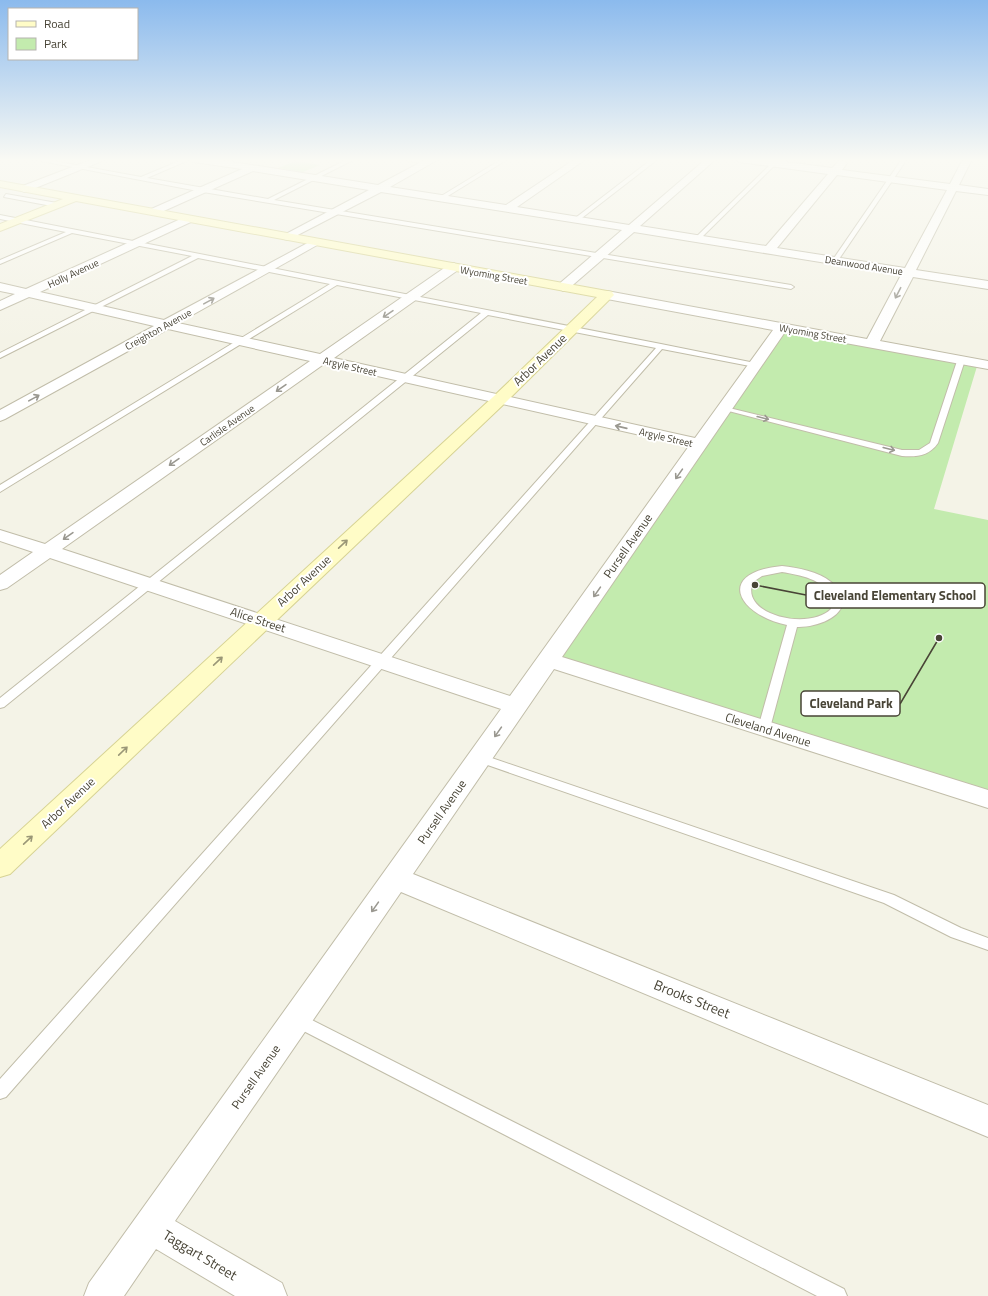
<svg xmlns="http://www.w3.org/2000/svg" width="988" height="1296" font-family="'Titillium Web',sans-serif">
  <rect width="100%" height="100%" fill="#f4f3e7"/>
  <g fill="#c3ebae">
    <path d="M 296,161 L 320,165 L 303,172 L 278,168 Z"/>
    <path d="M 782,327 L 978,363 L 934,509 L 988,520 L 988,799 L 549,660 Z"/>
  </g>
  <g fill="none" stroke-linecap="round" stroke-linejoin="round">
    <defs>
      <g id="lane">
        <path d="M 31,159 L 43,159 L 141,177 L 184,159 L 191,159 L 147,178 L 268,199 L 348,159 L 355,159 L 274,200 L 791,285 L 794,287 L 791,289 L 203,192 Z"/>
        <path d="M 399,159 L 413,159 L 429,163 L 427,164 Z"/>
        <path d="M 502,159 L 508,159 L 443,199 L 438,198 Z"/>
        <path d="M 652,159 L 658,159 L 578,221 L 574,221 L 574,219 Z"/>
        <path d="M 776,159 L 781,159 L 699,240 L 695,240 L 695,238 Z"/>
        <path d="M 902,159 L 907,159 L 837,262 L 833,262 L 832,261 Z"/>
        <path d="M 6,194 L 57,203 L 60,205 L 57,207 L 4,197 Z"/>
        <path d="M 0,215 L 661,344 L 755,363 L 759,365 L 755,367 L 662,349 L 6,1097 L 0,1099 L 0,1079 L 656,348 L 488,315 L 4,707 L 0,708 L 0,698 L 481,313 L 337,285 L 0,492 L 0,485 L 330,284 L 198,258 L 0,358 L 0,353 L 192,256 L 72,233 L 0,264 L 0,260 L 66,232 L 0,219 Z"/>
        <path d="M 958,358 L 965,360 L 938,443 C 929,456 917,457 902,456 L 721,409 L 725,407 L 902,450 L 919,450 L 930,443 Z"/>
        <path d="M 782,566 C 798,568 818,571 831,582 C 863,608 823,628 797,627 L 770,728 L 768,731 L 760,731 L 758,728 L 787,625 C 736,614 716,572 782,566 ZM 782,572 C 800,575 823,579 832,597 L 831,609 C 809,631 739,615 753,582 L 762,576 Z"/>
        <path d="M 480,754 L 894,895 L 961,928 L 988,938 L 988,950 L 951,937 L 884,903 L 476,761 L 474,758 L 476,755 Z"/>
        <path d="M 296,1012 L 844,1289 L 847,1296 L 817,1296 L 290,1024 L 288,1019 L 290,1014 Z"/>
      </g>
      <g id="street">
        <path d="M 93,159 L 107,159 L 28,191 L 24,192 L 19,189 L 20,187 Z"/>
        <path d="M 190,159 L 214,159 L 378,185 L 427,159 L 439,159 L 390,187 L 506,205 L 575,159 L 586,159 L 517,207 L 629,225 L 706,159 L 716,159 L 640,226 L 766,246 L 828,174 L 739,162 L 735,159 L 764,159 L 832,168 L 839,161 L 842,160 L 847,163 L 842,170 L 950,184 L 963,159 L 972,159 L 959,185 L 988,189 L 988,195 L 956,191 L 916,270 L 988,281 L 988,289 L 913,277 L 880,341 L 988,361 L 988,369 L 785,332 L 562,657 L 988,790 L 988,808 L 554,669 L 413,874 L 988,1105 L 988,1137 L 401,892 L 175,1221 L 282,1283 L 287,1296 L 235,1296 L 156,1249 L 124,1296 L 84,1296 L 89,1283 L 501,709 L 50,558 L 7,588 L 0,590 L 0,575 L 33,552 L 0,541 L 0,530 L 45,544 L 310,361 L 168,329 L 5,419 L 0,421 L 0,410 L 154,326 L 29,297 L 0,310 L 0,301 L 15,294 L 0,291 L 0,283 L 26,289 L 185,217 L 193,217 L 194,219 L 193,221 L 40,292 L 164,320 L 315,239 L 319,240 L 321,242 L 319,244 L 178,323 L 320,354 L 450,264 L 454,263 L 460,267 L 458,270 L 334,358 L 695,438 L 773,330 L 607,299 L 601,295 L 603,292 L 607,291 L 867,339 L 901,275 L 634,232 L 567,290 L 563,291 L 557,287 L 559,284 L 622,230 L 381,192 L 288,240 L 284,239 L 282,237 L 284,235 L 369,190 L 253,171 L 157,214 L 149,214 L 148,212 L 149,210 L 242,169 L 194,162 ZM 837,175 L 947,190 L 905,268 L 777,248 ZM 324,364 L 689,446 L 510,696 L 62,549 Z"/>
      </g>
      <path id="secondary" d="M 0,181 L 607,291 L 612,292 L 614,295 L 505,403 L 10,874 L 0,877 L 0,849 L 493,397 L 597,297 L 76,201 L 0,231 L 0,224 L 63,199 L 0,187 Z"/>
    </defs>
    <use href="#lane" stroke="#c1bda9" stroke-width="2"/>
    <use href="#street" stroke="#c1bda9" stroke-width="2"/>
    <use href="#secondary" stroke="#d7d394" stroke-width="2"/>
    <use href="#lane" fill="#fff" fill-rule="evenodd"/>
    <use href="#street" fill="#fff" fill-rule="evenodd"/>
    <use href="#secondary" fill="#fffcc7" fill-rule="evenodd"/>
  </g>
  <defs><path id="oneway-shaft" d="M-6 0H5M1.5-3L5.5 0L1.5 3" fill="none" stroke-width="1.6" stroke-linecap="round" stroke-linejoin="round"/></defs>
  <g stroke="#9a9890">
    <use href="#oneway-shaft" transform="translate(898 293) rotate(117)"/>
    <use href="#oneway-shaft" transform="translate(209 301) rotate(-29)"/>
    <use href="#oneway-shaft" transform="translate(388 314) rotate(146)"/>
    <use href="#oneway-shaft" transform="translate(281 388) rotate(145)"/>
    <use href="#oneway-shaft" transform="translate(34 398) rotate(-29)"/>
    <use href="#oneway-shaft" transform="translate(763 418) rotate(14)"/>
    <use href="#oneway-shaft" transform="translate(621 427) rotate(-167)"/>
    <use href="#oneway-shaft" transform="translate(889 449) rotate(14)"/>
    <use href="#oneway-shaft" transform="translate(174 462) rotate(145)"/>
    <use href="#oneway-shaft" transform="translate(679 474) rotate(125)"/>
    <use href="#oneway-shaft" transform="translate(68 536) rotate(145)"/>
    <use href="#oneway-shaft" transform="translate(597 592) rotate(125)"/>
    <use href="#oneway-shaft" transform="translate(498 732) rotate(125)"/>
    <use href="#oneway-shaft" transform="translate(375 907) rotate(125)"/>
  </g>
  <g stroke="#9a9777">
    <use href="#oneway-shaft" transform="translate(343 544) rotate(-43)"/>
    <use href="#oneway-shaft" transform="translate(218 661) rotate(-43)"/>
    <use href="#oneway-shaft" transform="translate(123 751) rotate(-44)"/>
    <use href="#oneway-shaft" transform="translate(28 840) rotate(-43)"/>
  </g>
  <linearGradient id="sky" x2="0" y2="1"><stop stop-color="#8bbaed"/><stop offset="0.47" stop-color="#fafaf4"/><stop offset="1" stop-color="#fafaf4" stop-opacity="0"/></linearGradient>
  <rect width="988" height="341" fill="url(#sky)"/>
  <g text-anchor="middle" stroke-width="4" stroke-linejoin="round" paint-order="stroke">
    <g font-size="10" fill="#484436" stroke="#fff">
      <text transform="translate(864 265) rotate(9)" y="4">Deanwood Avenue</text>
      <text transform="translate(73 273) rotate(-25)" y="4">Holly Avenue</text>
      <text transform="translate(494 275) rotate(10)" y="4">Wyoming Street</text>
      <text transform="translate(158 329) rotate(-29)" y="4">Creighton Avenue</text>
      <text transform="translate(813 333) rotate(10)" y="4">Wyoming Street</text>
      <text transform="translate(350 366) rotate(13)" y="4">Argyle Street</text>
      <text transform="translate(227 425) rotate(-35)" y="4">Carlisle Avenue</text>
      <text transform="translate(666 437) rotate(13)" y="4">Argyle Street</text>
    </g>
    <g font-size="12" fill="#484436" stroke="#fff">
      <text transform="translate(540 360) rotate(-44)" y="4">Arbor Avenue</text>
      <text transform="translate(628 546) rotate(-55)" y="4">Pursell Avenue</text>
      <text transform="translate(304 581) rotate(-43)" y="4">Arbor Avenue</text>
      <text transform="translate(258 620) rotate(18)" y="4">Alice Street</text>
      <text transform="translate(768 730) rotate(17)" y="4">Cleveland Avenue</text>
      <text transform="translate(68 803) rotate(-43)" y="4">Arbor Avenue</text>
      <text transform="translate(442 812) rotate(-55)" y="4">Pursell Avenue</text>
      <text transform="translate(256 1077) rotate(-55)" y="4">Pursell Avenue</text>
    </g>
    <g font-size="14" fill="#484436" stroke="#fff">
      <text transform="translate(692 999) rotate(22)" y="5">Brooks Street</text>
      <text transform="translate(200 1255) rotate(31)" y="5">Taggart Street</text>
    </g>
  </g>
  <path fill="none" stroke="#484436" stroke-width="1.5" d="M755 585L806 595M939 638L900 704"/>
  <g fill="#484436" stroke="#fff" stroke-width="1.5">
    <circle cx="755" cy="585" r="4"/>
    <circle cx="939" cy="638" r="4"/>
  </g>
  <g fill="#fff" stroke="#484436" stroke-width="1.5">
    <rect x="806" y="583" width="179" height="25" rx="4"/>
    <rect x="801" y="691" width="99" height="25" rx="4"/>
  </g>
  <g font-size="13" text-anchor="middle" font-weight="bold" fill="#484436">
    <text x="895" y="600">Cleveland Elementary School</text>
    <text x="851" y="708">Cleveland Park</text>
  </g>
  <rect x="8" y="8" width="130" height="52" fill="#ffffff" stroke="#b6b4af"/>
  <rect x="16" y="21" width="20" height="6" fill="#fffcc7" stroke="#b6b4af"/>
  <text x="44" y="28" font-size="12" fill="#484436">Road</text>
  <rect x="16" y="38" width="20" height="12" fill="#c3ebae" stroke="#b6b4af"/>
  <text x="44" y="48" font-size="12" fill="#484436">Park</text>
</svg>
